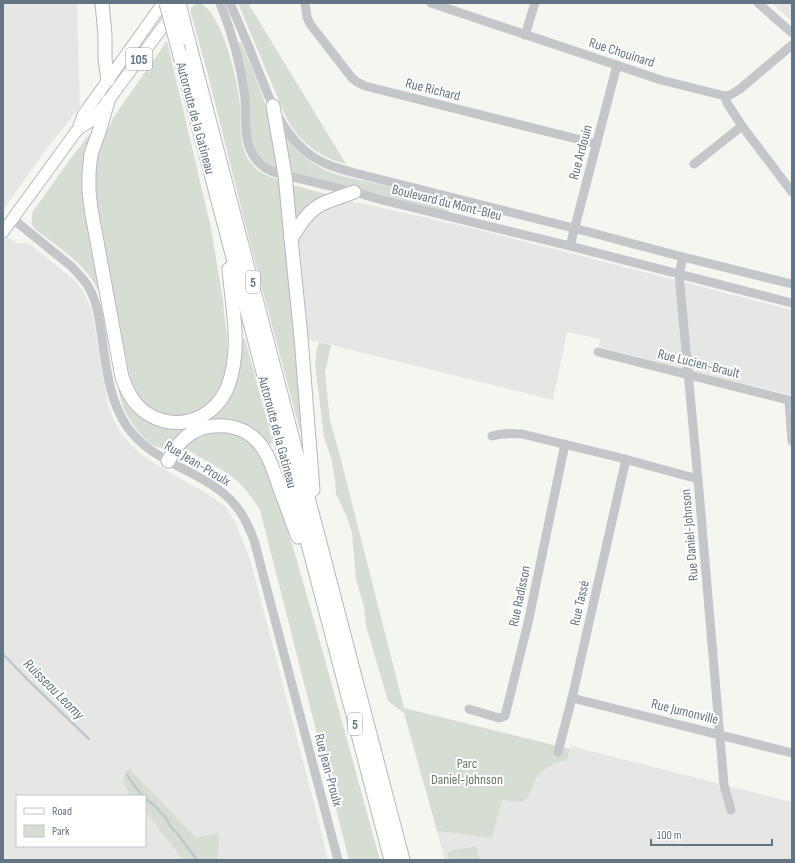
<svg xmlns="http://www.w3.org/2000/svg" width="795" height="863" font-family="'Sofia Sans Condensed',sans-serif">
  <rect width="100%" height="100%" fill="#f6f6f1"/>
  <g fill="#e6e7e5" fill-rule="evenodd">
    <path d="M 3,3 L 77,3 L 80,107 L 48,147 L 3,210 Z"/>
    <path d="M 772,3 L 792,3 L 792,21 Z"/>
    <path d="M 350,202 L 361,203 L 484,231 L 792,310 L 792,395 L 677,368 L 599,347 L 600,339 L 567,332 L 553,400 L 303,338 L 297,252 L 300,238 L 304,230 L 310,221 L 321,210 L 340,203 Z"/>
    <path d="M 3,235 L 19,244 L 27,242 L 72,278 L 82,289 L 87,299 L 92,312 L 108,405 L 114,420 L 121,433 L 131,445 L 142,455 L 172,474 L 206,493 L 225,506 L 235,521 L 250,559 L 315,807 L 328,860 L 3,860 ZM 17,796 L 145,796 L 145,846 L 17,846 Z"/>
    <path d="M 571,746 L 792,802 L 792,860 L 445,860 L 437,831 L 492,838 L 502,799 L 512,801 L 532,786 L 536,778 L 546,768 L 556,763 L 567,761 Z"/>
  </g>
  <g fill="#d6ddd2">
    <path d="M 199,3 C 222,10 238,82 240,105 C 241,120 239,139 245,153 C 252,169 264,176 280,180 L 305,430 L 300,431 L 249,239 L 208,75 L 190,10 L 194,5 Z"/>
    <path d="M 238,3 L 248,3 L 346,164 C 319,157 298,142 285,115 Z"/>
    <path d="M 167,41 L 211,228 L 223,301 L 227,338 L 227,362 L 224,377 L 218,393 L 208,405 L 195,413 L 180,416 L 165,415 L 151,409 L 140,399 L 132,386 L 126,358 L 96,196 L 95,184 L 96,170 L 97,159 L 103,137 L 105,136 L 113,118 L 120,108 Z"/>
    <path d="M 241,42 C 253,72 267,102 273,133 C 276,145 277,158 279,170 L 274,169 L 262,161 L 252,146 L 237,43 Z"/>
    <path d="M 93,130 L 94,130 L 89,146 L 101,297 C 90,267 61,249 36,230 L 31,223 L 32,222 L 32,216 L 33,211 L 74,154 Z"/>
    <path d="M 286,136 C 296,151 309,162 325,170 C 339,176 355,179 370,182 C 397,189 423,195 450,202 L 448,212 L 289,172 L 282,137 Z"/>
    <path d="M 289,184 L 330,195 L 293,224 Z"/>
    <path d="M 239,339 L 245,339 L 273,443 L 267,445 L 239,424 L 172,444 C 170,445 169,446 167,447 C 150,454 128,419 123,407 C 121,401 120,395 118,389 L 121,389 L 143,417 L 210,417 Z"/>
    <path d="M 319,342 L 331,345 L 325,372 L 330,421 L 339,452 L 404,708 L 570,749 L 567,761 C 550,762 538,772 532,787 C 530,792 529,798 524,801 C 518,803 509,801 502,800 L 492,838 L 437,831 L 404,713 L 388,701 L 366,626 L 364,607 L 356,579 L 352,533 L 346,515 L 336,494 L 335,480 L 331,457 L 324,437 L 318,388 L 315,364 L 317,348 Z"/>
    <path d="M 215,432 C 233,432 248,438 259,453 C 265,462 269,476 273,487 C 282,513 291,540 299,568 C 327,665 353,762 380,860 L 349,860 L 260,510 C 253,499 246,489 237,481 C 222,468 200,458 183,447 C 193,439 202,435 215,432 Z"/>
    <path d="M 129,768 L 196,838 L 218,833 L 219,842 L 217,858 L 218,860 L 183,860 L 145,811 L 145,796 L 131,796 C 124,786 119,779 129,768 Z"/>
    <path d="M 476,846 L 480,860 L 449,860 L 447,852 Z"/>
  </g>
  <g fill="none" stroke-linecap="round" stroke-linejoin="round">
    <g stroke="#bcc8cc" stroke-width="2.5">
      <path d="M 3,654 L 28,680 L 89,739"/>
      <path d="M 127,775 C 132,782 137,790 143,796"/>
      <path d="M 145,798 L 156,807 L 166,818 L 171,827 L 177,833 L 197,860"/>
    </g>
    <defs>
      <g id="major">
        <path d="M 78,129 L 91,121 L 108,101 L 173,13"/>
        <path d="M 3,232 L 78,129 L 83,115 L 163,3"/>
      </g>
      <g id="highway">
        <path d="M 102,3 L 105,35 L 105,59 L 108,80"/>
        <path d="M 188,39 C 261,312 332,586 403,860"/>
        <path d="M 179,52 L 391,860"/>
        <path d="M 108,101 L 100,129 L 91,154 L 89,173 L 89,191 L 91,209 L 122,377 C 126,388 130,398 138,406 C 167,435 213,424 228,386 C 242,349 232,307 229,269"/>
        <path d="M 273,106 L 285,175 L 291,239 L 301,337 L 313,490"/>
        <path d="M 291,239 C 296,232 300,223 307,216 C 319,201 337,199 354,192"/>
        <path d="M 168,461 C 179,441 190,428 214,426 C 224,425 234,426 244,431 C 267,443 273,469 281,492 C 287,507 292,522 298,537"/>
      </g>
    </defs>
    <use href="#major" stroke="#b6babe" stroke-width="13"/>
    <use href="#highway" stroke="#b5b9bc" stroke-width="15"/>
    <g stroke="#c3c7ca" stroke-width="9">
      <path d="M 220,3 C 232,33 241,65 245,98 C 246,112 244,136 250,149 C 255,161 264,169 276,173 L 354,192 L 382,200 L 570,246 L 792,303"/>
      <path d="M 230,3 C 239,24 248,44 256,65 C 268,94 279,128 303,149 C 318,163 336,168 355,173 L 585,231 L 683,257 L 792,284"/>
      <path d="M 305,3 L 307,17 L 310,24 L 352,78 L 357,82 L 365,86 L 597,144"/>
      <path d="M 431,3 L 661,80 L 725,96 L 730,95 L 740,89 L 792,45"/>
      <path d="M 758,3 L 792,33"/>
      <path d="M 525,35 L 535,3"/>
      <path d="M 725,96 L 727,103 L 742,126 L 792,192"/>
      <path d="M 694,164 L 742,126"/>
      <path d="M 13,219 L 72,267 C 78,274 85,280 89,288 C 97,302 99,317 101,332 C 106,363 108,398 126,425 C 153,466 205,469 235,505 C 244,515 249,527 254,540 L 338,860"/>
      <path d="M 570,246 L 617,65"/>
      <path d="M 683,257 L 679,274 L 699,491 L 724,785 L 731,810"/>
      <path d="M 598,352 L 792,401"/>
      <path d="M 789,401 L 792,441"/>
      <path d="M 492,436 C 502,433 511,433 522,434 L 617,457 L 698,479"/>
      <path d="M 572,698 L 792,753"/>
      <path d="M 469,709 L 499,718 L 505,716 L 506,712 L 528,623 L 565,444"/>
      <path d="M 558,752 L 572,698 L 626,459"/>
    </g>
    <use href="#major" stroke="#fff" stroke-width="11"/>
    <use href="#highway" stroke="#fff" stroke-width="13"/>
    <defs>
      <g id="highway-bridge">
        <path d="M 166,3 L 179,52"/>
        <path d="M 179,3 L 188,39"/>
      </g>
    </defs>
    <use href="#highway-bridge" stroke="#b5b9bc" stroke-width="15" stroke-linecap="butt"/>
    <use href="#highway-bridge" stroke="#fff" stroke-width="13"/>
  </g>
  <g text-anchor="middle" stroke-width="4" stroke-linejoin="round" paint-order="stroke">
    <g fill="#fff" stroke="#929ea9" stroke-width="1">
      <rect x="126" y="48" width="26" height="22" rx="3"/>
      <rect x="246" y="271" width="14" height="22" rx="3"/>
      <rect x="348" y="713" width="14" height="22" rx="3"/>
    </g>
    <g font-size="13" font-weight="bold" fill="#637584">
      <text x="139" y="64">105</text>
      <text x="253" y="287">5</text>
      <text x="355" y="729">5</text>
    </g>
    <g font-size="14" fill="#637584" stroke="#fff">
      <text transform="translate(622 52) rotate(18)" y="5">Rue Chouinard</text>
      <text transform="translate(433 89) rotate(14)" y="5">Rue Richard</text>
      <text transform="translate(196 118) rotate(75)" y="5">Autoroute de la Gatineau</text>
      <text transform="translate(580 152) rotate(-75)" y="5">Rue Ardouin</text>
      <text transform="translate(447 202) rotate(14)" y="5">Boulevard du Mont-Bleu</text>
      <text transform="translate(699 363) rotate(14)" y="5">Rue Lucien-Brault</text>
      <text transform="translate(278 432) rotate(75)" y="5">Autoroute de la Gatineau</text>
      <text transform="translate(198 463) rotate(31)" y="5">Rue Jean-Proulx</text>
      <text transform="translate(689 535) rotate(-95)" y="5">Rue Daniel-Johnson</text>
      <text transform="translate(519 596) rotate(-78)" y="5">Rue Radisson</text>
      <text transform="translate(579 603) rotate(-77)" y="5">Rue Tassé</text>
      <text transform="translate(685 711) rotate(14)" y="5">Rue Jumonville</text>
      <text transform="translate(329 770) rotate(75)" y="5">Rue Jean-Proulx</text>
    </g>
    <g font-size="14" fill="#677b62" stroke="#fff">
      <text x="467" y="768">Parc<tspan x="467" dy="16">Daniel-Johnson</tspan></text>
    </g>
    <g font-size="15" font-style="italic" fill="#5f7881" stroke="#fff">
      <text transform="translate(54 689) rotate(45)" y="5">Ruisseau Leamy</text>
    </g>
  </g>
  <rect width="795" height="863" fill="none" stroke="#637584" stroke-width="8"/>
  <rect x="16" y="795" width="130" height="52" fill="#ffffff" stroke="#c1c8ce"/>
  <rect x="24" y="808" width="20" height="6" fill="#ffffff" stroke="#c1c8ce"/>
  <text x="52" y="815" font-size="12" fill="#637584">Road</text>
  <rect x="24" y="825" width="20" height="12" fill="#d6ddd2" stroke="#c1c8ce"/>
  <text x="52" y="835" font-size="12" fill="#637584">Park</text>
  <path d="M651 839v6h121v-6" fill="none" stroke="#637584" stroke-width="2"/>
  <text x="657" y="839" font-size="12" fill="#637584" stroke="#ffffff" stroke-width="3" paint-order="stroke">100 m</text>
</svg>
